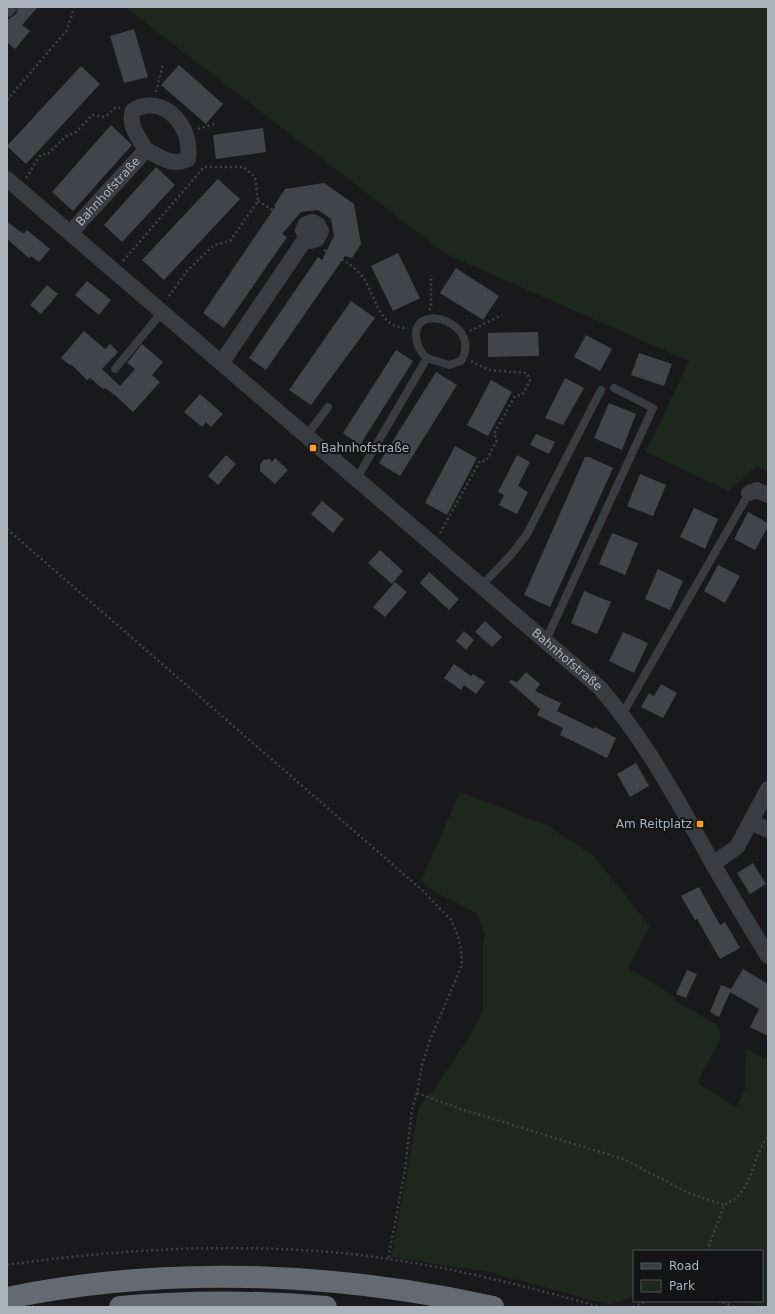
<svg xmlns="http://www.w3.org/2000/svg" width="775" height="1314" font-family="'DejaVu Sans',sans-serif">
  <rect width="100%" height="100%" fill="#19191b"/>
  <g fill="#1e271e">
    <path d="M 125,7 L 768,7 L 768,471 L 757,466 L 729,491 L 646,452 L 689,361 L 446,254 Z"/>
    <path d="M 460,792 L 546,825 L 594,856 L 650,926 L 628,968 L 674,996 L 675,1001 L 716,1024 L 721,1037 L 697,1083 L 736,1107 L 745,1089 L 746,1049 L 768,1060 L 768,1307 L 760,1307 L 740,1301 L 762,1301 L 762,1251 L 634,1251 L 634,1297 L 610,1305 L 488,1272 L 391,1257 L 419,1107 L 432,1092 L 469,1038 L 483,1010 L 483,944 L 485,935 L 477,914 L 439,894 L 421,881 Z"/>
  </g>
  <g fill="#434449">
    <path d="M 18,7 L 38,7 L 22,25 L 30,31 L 15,49 L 7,42 L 7,20 L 16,14 Z"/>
    <path d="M 134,29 L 148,77 L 124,83 L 110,36 Z"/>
    <path d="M 179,65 L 223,104 L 206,124 L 161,85 Z"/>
    <path d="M 81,66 L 100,84 L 26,164 L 7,146 Z"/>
    <path d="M 111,125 L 132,145 L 73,211 L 52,192 Z"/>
    <path d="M 263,128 L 266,152 L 216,159 L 213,135 Z"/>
    <path d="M 156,167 L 175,185 L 122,242 L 104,225 Z"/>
    <path d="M 218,179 L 240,199 L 164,280 L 142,260 Z"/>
    <path d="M 324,183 L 354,204 L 361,244 L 352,258 L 345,256 L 266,370 L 249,358 L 318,257 L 322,260 L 334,236 L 331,219 L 318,210 L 301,212 L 282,234 L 287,237 L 224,328 L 203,313 L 275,207 L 274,206 L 285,189 Z"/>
    <path d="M 7,222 L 24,234 L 27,230 L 50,249 L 39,262 L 31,256 L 29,258 L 7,239 Z"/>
    <path d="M 398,253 L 420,298 L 393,311 L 371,266 Z"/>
    <path d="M 456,268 L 499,296 L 483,320 L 440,293 Z"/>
    <path d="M 87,281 L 111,300 L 99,315 L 75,295 Z"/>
    <path d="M 47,285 L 58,294 L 41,314 L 30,305 Z"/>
    <path d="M 351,301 L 375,318 L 311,405 L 289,390 Z"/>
    <path d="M 84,331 L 105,349 L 110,344 L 118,352 L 102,369 L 120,386 L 135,369 L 127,363 L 142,344 L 163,362 L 152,375 L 160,382 L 133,412 L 116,396 L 105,388 L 103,389 L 90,378 L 87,380 L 71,364 L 70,365 L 61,358 Z"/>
    <path d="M 538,332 L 539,356 L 488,357 L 488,333 Z"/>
    <path d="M 586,335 L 612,349 L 600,371 L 574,357 Z"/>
    <path d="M 396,350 L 413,361 L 360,445 L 343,433 Z"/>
    <path d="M 639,353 L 672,364 L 664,386 L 631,375 Z"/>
    <path d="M 436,372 L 457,385 L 400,476 L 379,463 Z"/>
    <path d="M 565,378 L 584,388 L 563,425 L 545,418 Z"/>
    <path d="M 491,380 L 512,392 L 488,436 L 467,425 Z"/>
    <path d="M 200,394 L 223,414 L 211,427 L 206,422 L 202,427 L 184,412 Z"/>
    <path d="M 609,403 L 636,414 L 622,450 L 594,438 Z"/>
    <path d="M 536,434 L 555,442 L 549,454 L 530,445 Z"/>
    <path d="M 455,446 L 477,458 L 447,515 L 425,503 Z"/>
    <path d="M 226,455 L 236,464 L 218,485 L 208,476 Z"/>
    <path d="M 517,455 L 530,462 L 518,486 L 528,492 L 517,514 L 499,505 L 504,495 L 498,492 Z"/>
    <path d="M 585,457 L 589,457 L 613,468 L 550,607 L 524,595 Z"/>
    <path d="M 275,458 L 288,470 L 275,484 L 260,471 L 260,465 L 263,460 L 270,459 L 272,462 Z"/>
    <path d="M 640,474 L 666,485 L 653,516 L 627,506 Z"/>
    <path d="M 322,501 L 344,519 L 333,533 L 311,514 Z"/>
    <path d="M 694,508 L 718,519 L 705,549 L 680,537 Z"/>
    <path d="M 748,512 L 768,523 L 768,527 L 755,550 L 734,539 Z"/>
    <path d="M 612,533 L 638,543 L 625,575 L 599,564 Z"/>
    <path d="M 380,550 L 403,571 L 392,584 L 368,563 Z"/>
    <path d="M 718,565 L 740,576 L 725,603 L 704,591 Z"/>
    <path d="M 658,569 L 683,581 L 670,610 L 645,599 Z"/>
    <path d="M 429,572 L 459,599 L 449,610 L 420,583 Z"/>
    <path d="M 395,582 L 407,592 L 385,617 L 373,607 Z"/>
    <path d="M 584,591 L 611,602 L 597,634 L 571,623 Z"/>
    <path d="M 485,621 L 502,637 L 492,647 L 475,632 Z"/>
    <path d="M 464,631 L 474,640 L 466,650 L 456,641 Z"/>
    <path d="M 623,632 L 648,643 L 634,673 L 609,661 Z"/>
    <path d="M 454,664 L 471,676 L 473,674 L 485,682 L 476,694 L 464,685 L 461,690 L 444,678 Z"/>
    <path d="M 526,672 L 540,684 L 535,691 L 561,703 L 557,711 L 594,729 L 595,727 L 616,738 L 607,758 L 560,735 L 563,728 L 537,715 L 540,709 L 509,682 L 511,680 L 517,682 Z"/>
    <path d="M 661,684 L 677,693 L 663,718 L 641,707 L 649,693 L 654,696 Z"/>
    <path d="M 636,763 L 649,786 L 630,797 L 617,774 Z"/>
    <path d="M 753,863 L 766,884 L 750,894 L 737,873 Z"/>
    <path d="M 699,887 L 720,925 L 725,922 L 740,948 L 720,959 L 697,919 L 695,920 L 681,896 Z"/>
    <path d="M 743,969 L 768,984 L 768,1036 L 750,1027 L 759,1009 L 730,992 L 719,1017 L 710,1012 L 721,985 L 731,989 Z"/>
    <path d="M 687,970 L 697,974 L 686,998 L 676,994 Z"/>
  </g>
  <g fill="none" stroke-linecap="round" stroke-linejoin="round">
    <g stroke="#3f4348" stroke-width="2.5" stroke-dasharray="2 3" stroke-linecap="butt">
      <path d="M 156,92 L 163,64"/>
      <path d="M 7,100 L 67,30 L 74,7"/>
      <path d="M 198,129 L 217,123"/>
      <path d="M 26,178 C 32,170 35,161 42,154 L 48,154 L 66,136 L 75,133 L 92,115 L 105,117 L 115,108 L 120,108"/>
      <path d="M 258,201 L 291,221"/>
      <path d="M 324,250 C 337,257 351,263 360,274 C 378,294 375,328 408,328"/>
      <path d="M 123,261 L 204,167 L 244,167 L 255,177 L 258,201 L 230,241 L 214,245 L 186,272 L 167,299"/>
      <path d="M 429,310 L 431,307 L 431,275"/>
      <path d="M 470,331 L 502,315"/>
      <path d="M 7,529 L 423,891 L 451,920 L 458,936 L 461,949 L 462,965 L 430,1040 L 422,1065 L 417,1093 L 412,1109 L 405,1169 L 388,1260"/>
      <path d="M 440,533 L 480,461 L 486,461 L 497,440 L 494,434 L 515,396 L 522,395 L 530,381 L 527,373 L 490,370 L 470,361"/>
      <path d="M 417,1093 L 461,1109 L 623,1159 L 691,1194 L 724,1205"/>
      <path d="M 707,1251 L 724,1205 C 756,1190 748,1163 768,1137"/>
      <path d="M 7,1265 C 117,1249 231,1243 342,1253 C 429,1262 516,1283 600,1307"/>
      <path d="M 718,1301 L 736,1307"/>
      <path d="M 633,1307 L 646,1301"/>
      <path d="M 665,1307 L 666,1307"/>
    </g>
    <g stroke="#393c41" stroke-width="8">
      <path d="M 115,369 L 162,312"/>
      <path d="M 307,435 L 328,407"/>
      <path d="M 357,478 L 427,358 L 449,365 L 461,361 C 483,325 417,301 416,334 C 416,343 420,352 427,358"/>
      <path d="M 482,585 L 511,555 L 527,534 L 601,390"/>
      <path d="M 546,640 L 653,408 L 614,388"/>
      <path d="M 623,713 L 749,493"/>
    </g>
    <g stroke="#393c41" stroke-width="16">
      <path d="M 7,9 L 9,7"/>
      <path id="s1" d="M 7,179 L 599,687 C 646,740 678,802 712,862 C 730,894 749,925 768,956"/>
      <path id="s2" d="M 71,232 L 146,150 C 161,157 171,167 188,159 C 193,128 166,93 133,110 C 128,126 138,136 146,150"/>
      <path d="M 222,362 L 306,238 L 311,241 L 317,239 L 321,231 L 318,225 L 312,222 L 306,224 L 303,230 L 306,238"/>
      <path d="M 749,493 L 757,490 L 768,495"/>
      <path d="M 751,822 L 768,830"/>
      <path d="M 713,864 L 737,847 L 768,789"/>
    </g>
    <g stroke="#656a72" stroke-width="22">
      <path d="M 7,1298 C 167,1265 335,1272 493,1307"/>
      <path d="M 120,1307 C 188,1301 258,1301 326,1307"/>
    </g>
  </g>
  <g fill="#ff9b2d" stroke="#141417" stroke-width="1.5">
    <rect x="309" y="444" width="8" height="8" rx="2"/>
    <rect x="696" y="820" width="8" height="8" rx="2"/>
  </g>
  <g text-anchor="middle" stroke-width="4" stroke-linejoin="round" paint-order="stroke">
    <g font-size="12" fill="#aab2bc" stroke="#141417">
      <text dy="4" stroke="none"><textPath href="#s2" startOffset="55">Bahnhofstraße</textPath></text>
      <text dy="4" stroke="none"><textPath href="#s1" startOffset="738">Bahnhofstraße</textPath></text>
    </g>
    <g font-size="12" fill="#aab2bc" stroke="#141417" text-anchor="start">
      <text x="321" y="452">Bahnhofstraße</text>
      <text x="692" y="828" text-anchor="end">Am Reitplatz</text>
    </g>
  </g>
  <rect width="775" height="1314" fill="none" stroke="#aab2bc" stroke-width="16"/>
  <rect x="633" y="1250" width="130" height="52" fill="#141417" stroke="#505359"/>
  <rect x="641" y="1263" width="20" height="6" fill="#393c41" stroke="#505359"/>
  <text x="669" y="1270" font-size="12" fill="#aab2bc">Road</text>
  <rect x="641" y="1280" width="20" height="12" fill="#1e271e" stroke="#505359"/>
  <text x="669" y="1290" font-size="12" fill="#aab2bc">Park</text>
</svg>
